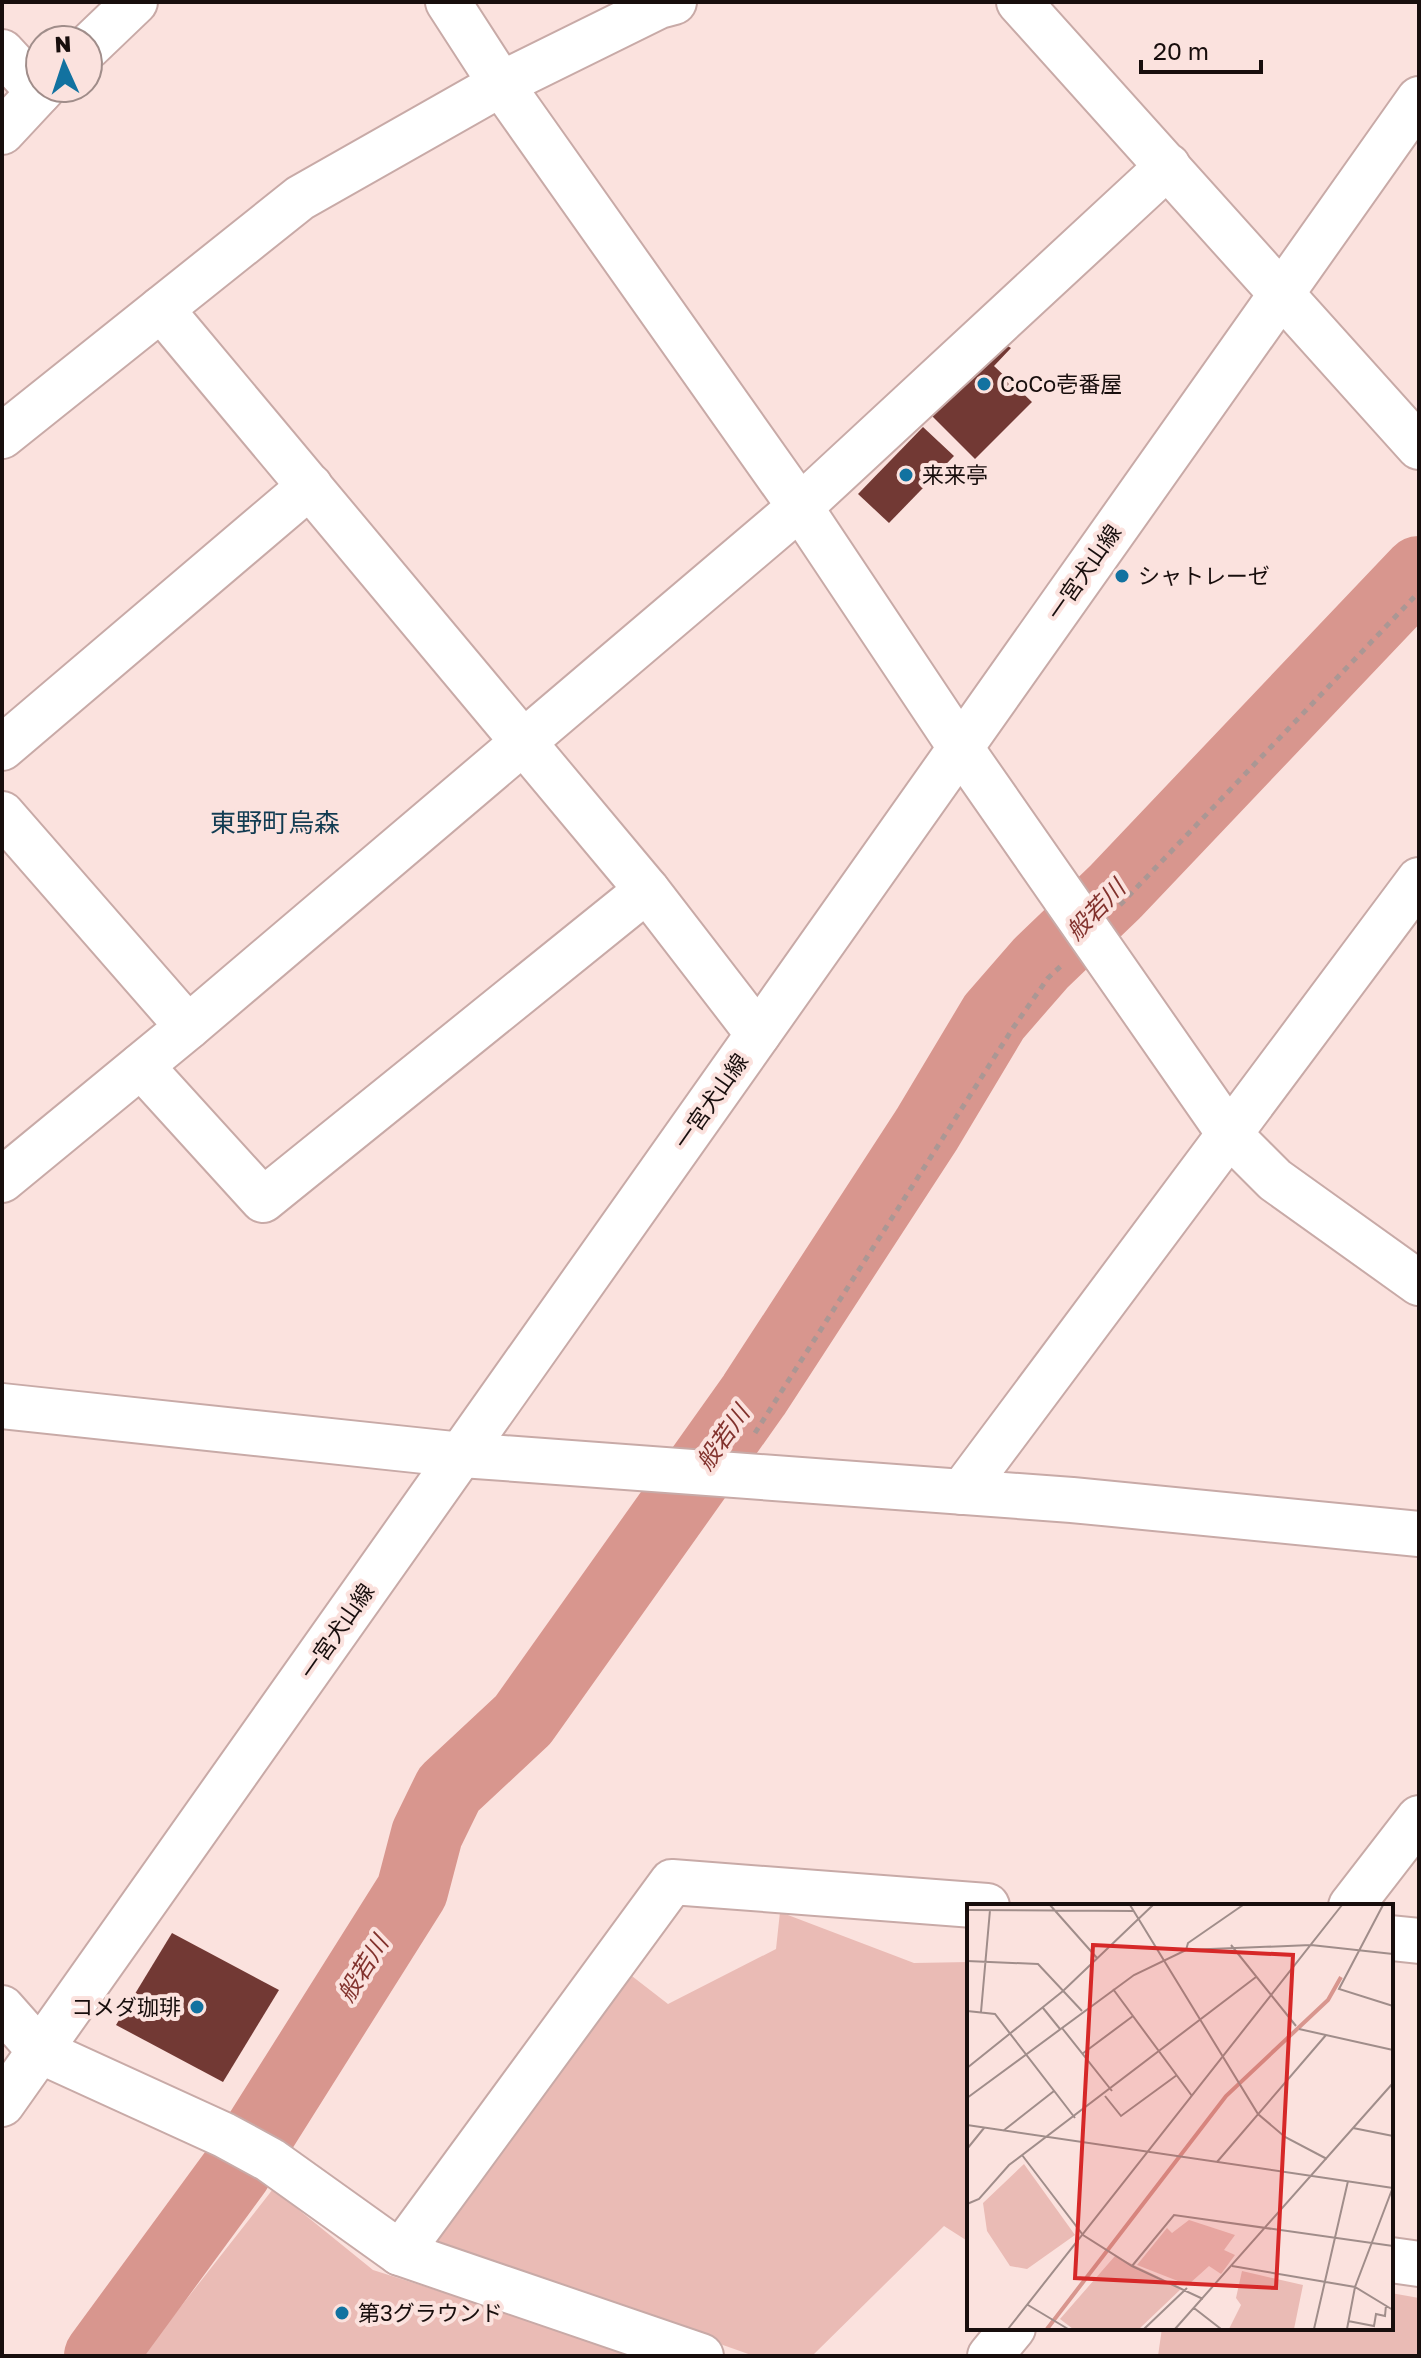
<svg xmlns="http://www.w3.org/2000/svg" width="1421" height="2358" font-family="'Golos Text','Noto Sans JP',sans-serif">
  <rect width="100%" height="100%" fill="#fbe2de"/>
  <g fill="#eabbb5">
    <path d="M 780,1912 L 914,1963 L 969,1962 L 969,2242 L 944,2226 L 812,2356 L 754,2356 L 432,2242 L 628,1973 L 668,2004 L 776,1949 Z"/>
    <path d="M 273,2189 L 373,2270 L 643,2356 L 142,2356 Z"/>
    <path d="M 1391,2293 L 1419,2298 L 1419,2356 L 1158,2356 L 1162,2328 L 1391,2328 Z"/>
  </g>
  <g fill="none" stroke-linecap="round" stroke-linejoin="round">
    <path stroke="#d8968e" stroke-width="72" d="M 100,2356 L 235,2172 L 412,1891 L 427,1834 L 449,1789 L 523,1720 L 754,1395 L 927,1129 L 994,1017 L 1041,963 L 1115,892 L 1419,572"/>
  </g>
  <g fill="#723934">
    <path d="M 999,341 L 1011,348 L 994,366 L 1032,402 L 975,459 L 928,412 Z"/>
    <path d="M 923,427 L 954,456 L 889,523 L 858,494 Z"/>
    <path d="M 172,1933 L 279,1990 L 223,2082 L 116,2025 Z"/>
  </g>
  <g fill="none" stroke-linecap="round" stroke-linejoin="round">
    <defs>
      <g id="minor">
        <path d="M 448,2 L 501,84 L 800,507 L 960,747 L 1230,1135 L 1275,1180 L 1419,1283"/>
        <path d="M 1019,2 L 1419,447"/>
        <path d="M 88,47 L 135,2"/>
        <path d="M 2,52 L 39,92"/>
        <path d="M 2,132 L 43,88"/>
        <path d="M 161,309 L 647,890 L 758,1034"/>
        <path d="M 2,748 L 310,486"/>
        <path d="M 2,814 L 188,1027"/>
        <path d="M 141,1066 L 263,1200 L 647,890"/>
        <path d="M 2,1180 L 188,1027 L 800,507 L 1168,166"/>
        <path d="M 962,1492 L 1419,880"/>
        <path d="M 1391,1938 L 1419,1941"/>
        <path d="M 2,2008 L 40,2051 L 224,2135 L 270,2160 L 400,2253 L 701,2356"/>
        <path d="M 400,2253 L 672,1882 L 987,1906"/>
        <path d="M 1391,2260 L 1419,2264"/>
      </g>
      <g id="tertiary">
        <path d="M 2,436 L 300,198 L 501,84 L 659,6 L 674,2"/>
        <path d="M 2,1406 L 462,1455 L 1072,1500 L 1419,1534"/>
      </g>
      <g id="secondary">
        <path d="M 1351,1906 L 1419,1818"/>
        <path d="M 990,2356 L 1013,2328"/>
      </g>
      <path id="primary" d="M 2,2104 L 1419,99"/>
    </defs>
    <use href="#minor" stroke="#c8aaa7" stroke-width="48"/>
    <use href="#tertiary" stroke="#c8aaa7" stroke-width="48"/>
    <use href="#secondary" stroke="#c8aaa7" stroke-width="48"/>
    <use href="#primary" stroke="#c8aaa7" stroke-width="48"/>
    <g stroke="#ab9794" stroke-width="5" stroke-dasharray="6 6" stroke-linecap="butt">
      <path d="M 1120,905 L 1419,592"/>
      <path d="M 755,1433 L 1013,1028 L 1048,978 L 1063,964"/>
    </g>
    <use href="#minor" stroke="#fff" stroke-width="44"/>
    <use href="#tertiary" stroke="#fff" stroke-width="44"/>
    <use href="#secondary" stroke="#fff" stroke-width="44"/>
    <use href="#primary" stroke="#fff" stroke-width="44"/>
  </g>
  <g fill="#1272a0" stroke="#fbe2de" stroke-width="3">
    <circle cx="984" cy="384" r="8"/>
    <circle cx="906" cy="475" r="8"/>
    <circle cx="1122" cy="576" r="8"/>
    <circle cx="197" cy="2007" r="8"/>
    <circle cx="342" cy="2313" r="8"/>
  </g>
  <g text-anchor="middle" stroke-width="8" stroke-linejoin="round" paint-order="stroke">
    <g font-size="22" fill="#180e0d" stroke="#fbe2de" text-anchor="start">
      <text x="1000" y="392">CoCo壱番屋</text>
      <text x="922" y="483">来来亭</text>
      <text x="1138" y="584">シャトレーゼ</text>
      <text x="181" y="2015" text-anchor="end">コメダ珈琲</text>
      <text x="358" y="2321">第3グラウンド</text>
    </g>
    <g font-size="22" fill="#180e0d" stroke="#fbe2de">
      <text transform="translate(1084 572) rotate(-55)" y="8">一宮犬山線</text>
      <text transform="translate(711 1101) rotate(-55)" y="8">一宮犬山線</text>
      <text transform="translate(337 1631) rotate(-55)" y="8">一宮犬山線</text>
    </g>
    <g font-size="24" font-style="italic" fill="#82322d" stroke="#fbe2de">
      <text transform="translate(1096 910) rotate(-46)" y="8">般若川</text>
      <text transform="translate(723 1438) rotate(-55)" y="8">般若川</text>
      <text transform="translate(363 1969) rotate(-58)" y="8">般若川</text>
    </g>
    <g font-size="26" fill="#123c52" stroke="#fbe2de">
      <text x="275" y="832">東野町烏森</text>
    </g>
  </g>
  <g transform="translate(967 1904)">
    <rect width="426" height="426" fill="#fbe2de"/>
    <path d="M 57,260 L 108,331 L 60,365 L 43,362 L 20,327 L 16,299 ZM 222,316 L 268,331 L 257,346 L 268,351 L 254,370 L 242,362 L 221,381 L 170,361 L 200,324 L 205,329 ZM 148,352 L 215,384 L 172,425 L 106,425 L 93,415 ZM 275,367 L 336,381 L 327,425 L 262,425 L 274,401 L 269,394 Z" fill="#eabbb5"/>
    <path fill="none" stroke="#d8968e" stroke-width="4" d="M 80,425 L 259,192 L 361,96 L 374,73"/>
    <path fill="none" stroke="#a08d8a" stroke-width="2" d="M 83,1 L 130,54M 163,1 L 291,210 L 318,233 L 360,255M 416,1 L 372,85 L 426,102M 0,6 L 167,7M 264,41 L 329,122M 219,46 L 221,39 L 276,1M 0,57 L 71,60 L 115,107M 146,85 L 225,192M 76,104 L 93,125M 0,107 L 28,110 L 108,214M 14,108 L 23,6M 95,124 L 145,187M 332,125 L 426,146M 115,150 L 166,112M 0,164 L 96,87 L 186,1M 138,192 L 154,212 L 210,171M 0,194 L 167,71 L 219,46 L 344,41 L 426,50M 0,221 L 426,284M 386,224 L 426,232M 36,227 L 87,187M 0,245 L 17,224M 55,251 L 116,331 L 165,362 L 236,395M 250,258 L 359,131M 0,300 L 12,295 L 42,261 L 289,73M 165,362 L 207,311 L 426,342M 265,362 L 388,383 L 426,406M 61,401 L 101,425M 227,404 L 254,425M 381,417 L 407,422 L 409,410 L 418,412 L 419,401M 41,425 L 375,1M 177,425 L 220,384M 208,425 L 426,179M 347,425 L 381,277M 380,425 L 388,383 L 426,283"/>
    <path fill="#d62828" fill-opacity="0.15" stroke="#d62828" stroke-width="4" d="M 126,41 L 326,51 L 309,384 L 108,374 Z"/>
    <rect width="426" height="426" fill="none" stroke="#180e0d" stroke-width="4"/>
  </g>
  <rect width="1421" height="2358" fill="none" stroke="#180e0d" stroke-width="8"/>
  <g transform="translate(64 64) rotate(357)"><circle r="38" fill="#fbe2de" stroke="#a08d8a" stroke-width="2"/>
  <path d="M0-6L14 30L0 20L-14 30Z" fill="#1272a0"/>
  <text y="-12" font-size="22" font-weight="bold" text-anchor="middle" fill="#180e0d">N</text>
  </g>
  <path d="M1141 60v12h120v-12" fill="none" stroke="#180e0d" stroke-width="4"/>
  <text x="1153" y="60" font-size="24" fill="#180e0d" stroke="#fbe2de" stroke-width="6" paint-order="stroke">20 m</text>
</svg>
